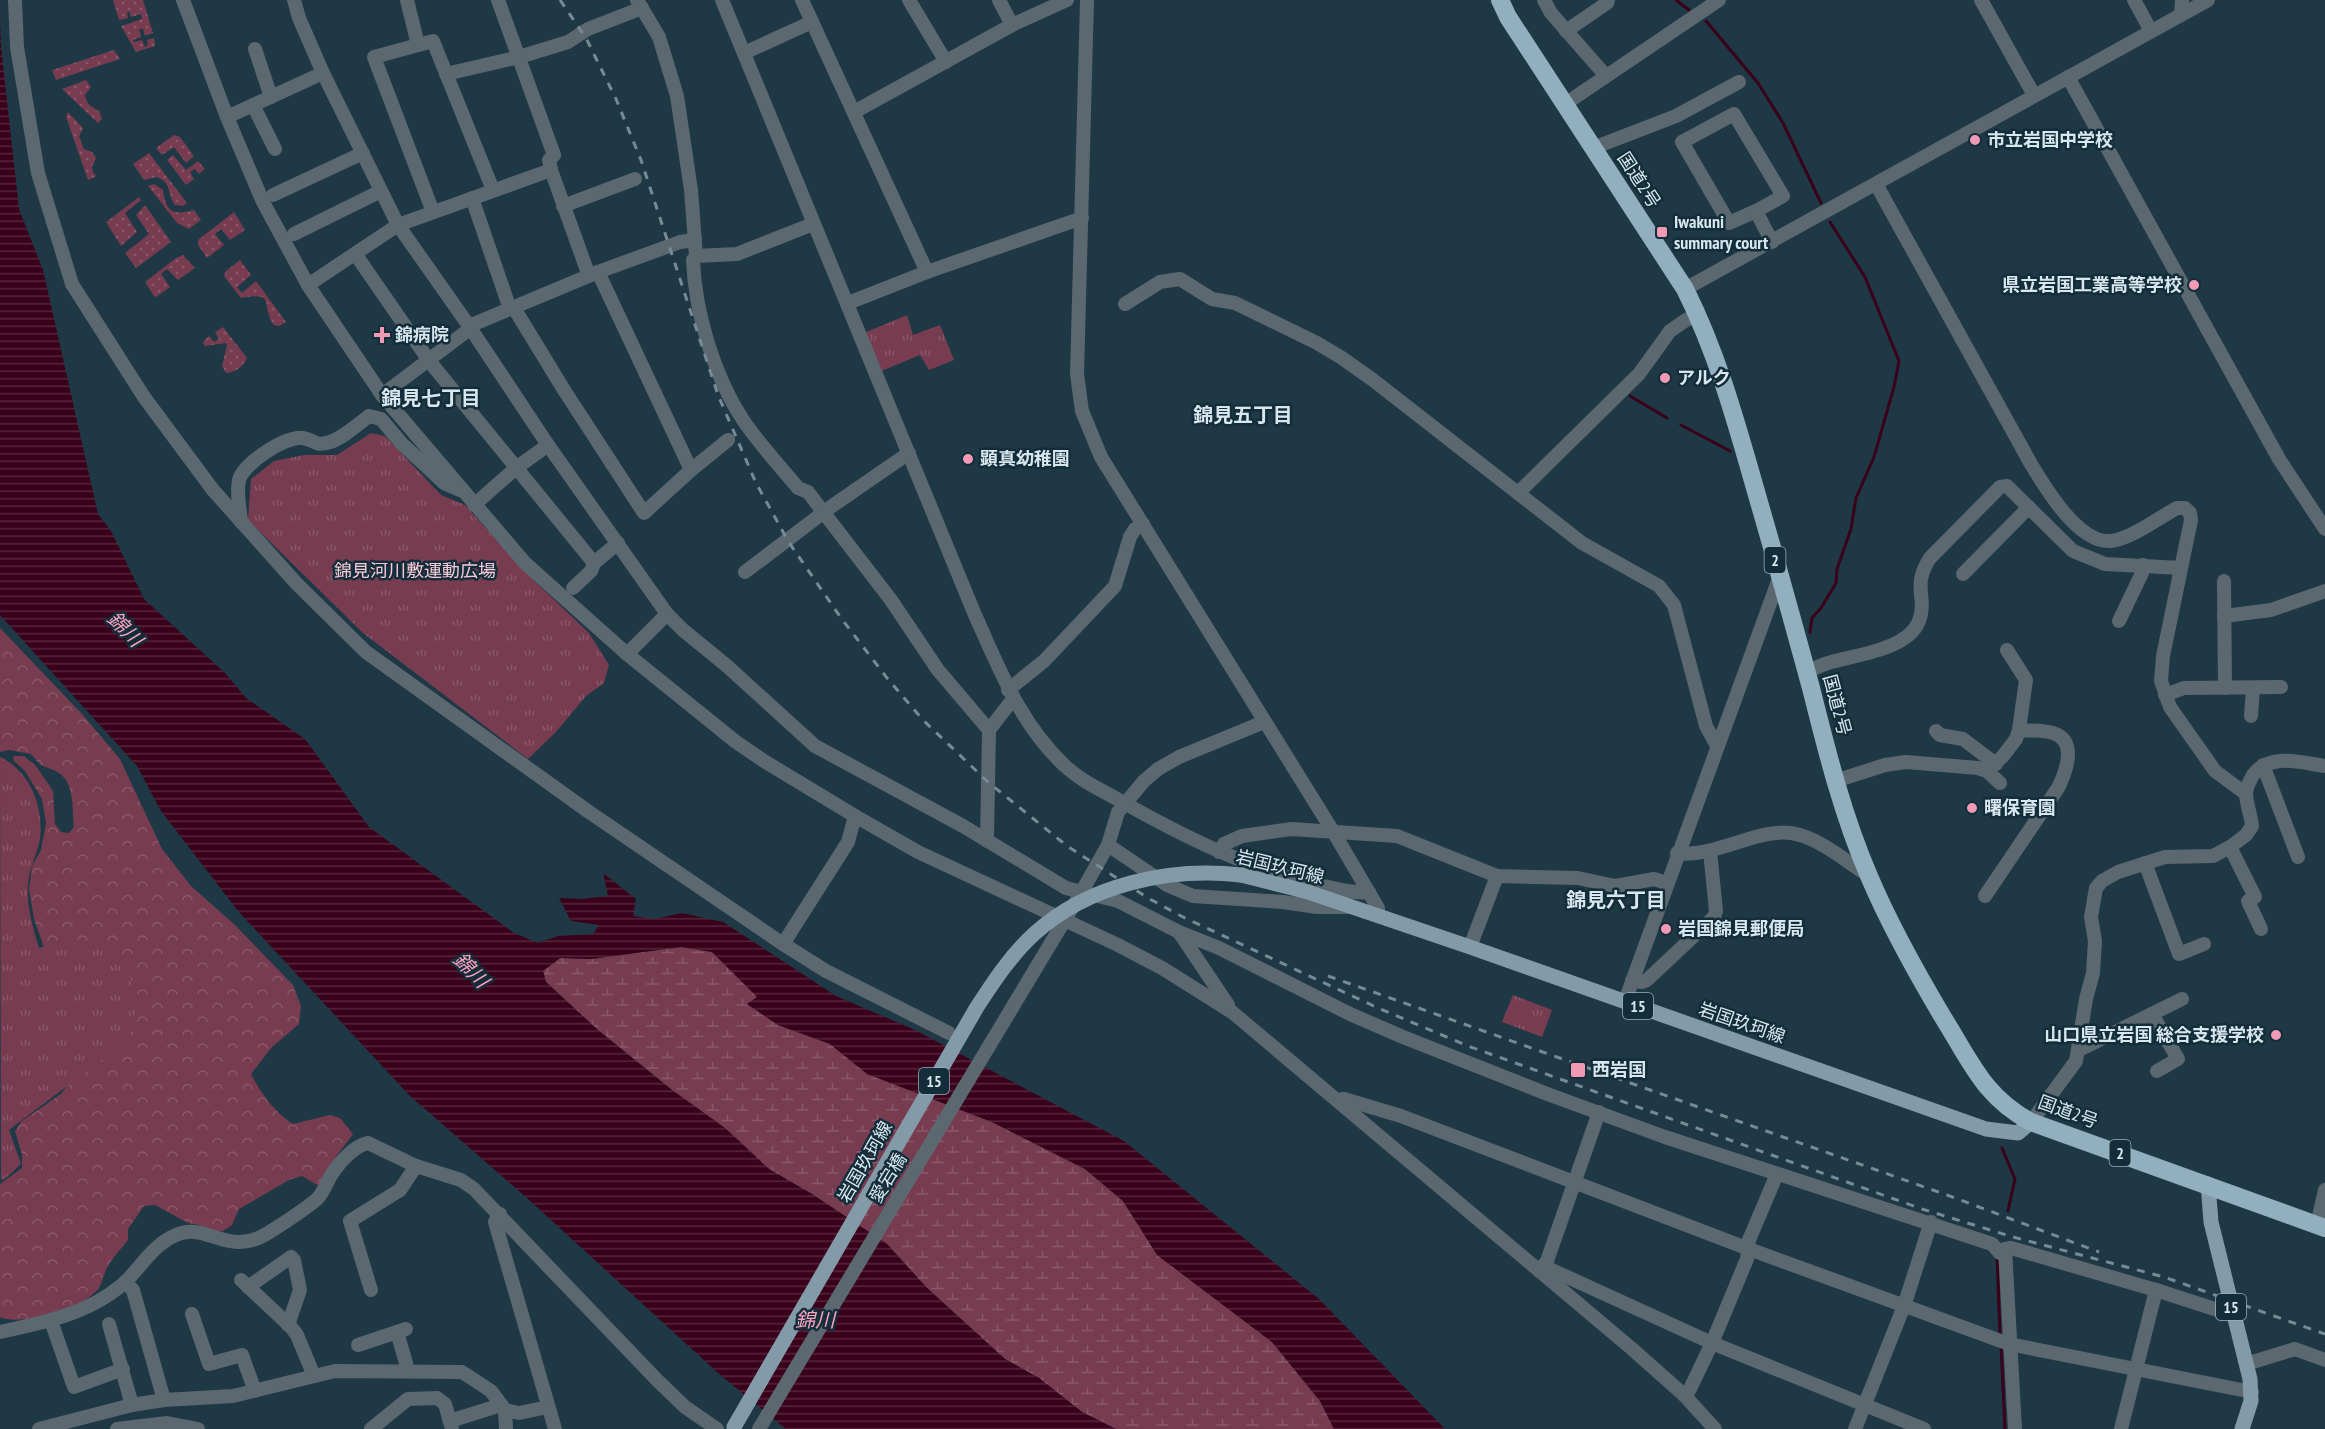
<svg xmlns="http://www.w3.org/2000/svg" width="2325" height="1429" font-family="'PT Sans Narrow','Noto Sans JP',sans-serif">
  <defs>
    <pattern id="grass-dots" width="8" height="8" patternUnits="userSpaceOnUse" patternTransform="scale(1.5)"><rect width="8" height="8" fill="#773c50"/><path d="M2 2h.1M6 6h.1" fill="none" stroke="#8a586a" stroke-width="1.8" stroke-linecap="round"/></pattern>
    <pattern id="forest-crowns" width="20" height="18" patternUnits="userSpaceOnUse" patternTransform="scale(1.5)"><rect width="20" height="18" fill="#773c50"/><path d="M2 6a3 3 0 1 1 6 0M12 15a3 3 0 1 1 6 0" fill="none" stroke="#8a586a"/></pattern>
    <pattern id="wetland-marsh" width="20" height="14" patternUnits="userSpaceOnUse" patternTransform="scale(1.5)"><rect width="20" height="14" fill="#773c50"/><path d="M1 5h8M5 5V1M11 12h8M15 12V8" fill="none" stroke="#8a586a"/></pattern>
    <pattern id="park-tufts" width="24" height="20" patternUnits="userSpaceOnUse" patternTransform="scale(1.5)"><rect width="24" height="20" fill="#773c50"/><path d="M3 7l-1-3M5 7V3M7 7l1-3M15 17l-1-3M17 17v-4M19 17l1-3" fill="none" stroke="#8a586a"/></pattern>
    <pattern id="water-rules" width="6" height="5" patternUnits="userSpaceOnUse" patternTransform="scale(1.5)"><rect width="6" height="5" fill="#3a011b"/><path d="M0 2.5h6" fill="none" stroke="#56263c"/></pattern>
  </defs>
  <rect width="100%" height="100%" fill="#1e3845"/>
  <g fill="url(#grass-dots)">
    <path d="M 113,0 L 143,0 L 153,33 L 145,36 L 143,29 L 139,29 L 141,37 L 133,40 L 134,42 L 142,40 L 145,47 L 148,45 L 147,40 L 154,38 L 155,46 L 136,52 L 121,26 L 142,19 L 141,14 L 131,17 L 129,11 L 127,13 L 128,18 L 119,20 Z"/>
    <path d="M 114,50 L 120,59 L 56,80 L 52,70 Z"/>
    <path d="M 86,80 L 91,87 L 85,95 C 87,106 91,106 99,111 L 102,119 L 98,123 L 62,89 Z"/>
    <path d="M 68,112 L 83,128 L 79,137 L 84,149 L 92,152 L 96,158 L 92,167 L 93,173 L 97,176 L 88,180 L 66,117 Z"/>
    <path d="M 174,135 L 180,137 L 194,156 L 186,163 L 174,147 L 162,155 L 156,148 Z"/>
    <path d="M 149,153 L 187,203 L 183,206 L 175,205 C 167,194 172,181 156,177 L 144,180 L 133,164 Z"/>
    <path d="M 173,155 L 186,170 L 198,161 L 205,169 L 199,174 L 195,169 L 190,172 L 194,179 L 186,185 L 167,160 Z"/>
    <path d="M 154,184 L 163,190 C 166,212 173,216 194,210 L 201,220 L 189,229 L 177,223 L 148,186 Z"/>
    <path d="M 139,197 L 141,200 L 125,213 L 137,232 L 121,246 L 106,222 Z"/>
    <path d="M 145,205 L 171,242 L 136,268 L 125,253 L 149,234 L 136,215 Z"/>
    <path d="M 234,212 L 245,230 L 230,240 L 221,229 L 215,234 L 224,245 L 207,258 L 198,245 L 198,240 Z"/>
    <path d="M 183,255 L 195,268 L 178,280 L 167,269 L 161,274 L 170,287 L 156,297 L 154,296 L 145,282 L 176,258 Z"/>
    <path d="M 240,260 L 251,275 L 237,287 L 242,293 L 256,281 L 286,322 L 279,326 L 274,325 C 260,307 278,291 241,298 L 224,276 L 226,271 Z"/>
    <path d="M 223,327 L 247,358 C 243,367 236,372 226,373 L 222,366 L 227,345 L 226,343 L 205,346 L 203,342 L 209,336 L 214,342 L 219,339 L 215,332 Z"/>
  </g>
  <path fill="url(#forest-crowns)" d="M 0,628 L 82,714 L 120,759 L 162,849 L 191,886 L 235,925 L 293,985 L 301,1006 L 299,1024 L 272,1047 L 251,1074 C 260,1092 275,1113 293,1124 L 330,1115 L 340,1118 L 353,1134 L 332,1162 L 324,1180 L 317,1185 L 302,1176 L 289,1180 L 239,1209 L 232,1225 L 223,1231 L 213,1233 L 199,1225 L 188,1223 L 155,1205 L 144,1206 L 128,1229 L 128,1240 C 122,1248 113,1257 108,1266 C 104,1272 103,1281 99,1288 C 86,1307 21,1327 0,1317 L 0,1184 L 22,1168 L 22,1155 L 15,1131 L 22,1121 L 61,1094 L 74,1076 L 51,967 L 34,919 L 29,889 L 32,866 L 41,850 L 46,823 L 42,799 L 25,771 L 13,760 L 14,756 L 24,756 L 36,766 L 53,791 L 55,824 L 61,832 L 69,833 L 74,827 C 72,810 75,784 59,773 C 54,769 46,768 41,765 C 37,762 34,757 31,754 L 9,750 L 0,752 Z"/>
  <path fill="url(#wetland-marsh)" d="M 681,947 L 712,952 L 758,997 L 747,1004 L 778,1025 L 830,1044 L 868,1074 L 992,1122 L 1085,1169 L 1123,1201 L 1157,1255 L 1272,1342 L 1320,1401 L 1334,1429 L 1116,1429 L 1082,1412 L 1039,1378 L 1005,1359 L 927,1288 L 887,1244 L 812,1194 L 769,1169 L 725,1128 L 672,1090 L 598,1030 L 546,982 L 543,971 L 560,958 L 591,959 Z"/>
  <g fill="url(#park-tufts)">
    <path d="M 907,315 L 913,335 L 940,325 L 954,360 L 929,370 L 920,355 L 879,372 L 864,333 Z"/>
    <path d="M 371,433 L 385,436 L 441,495 L 465,505 L 524,571 L 589,633 L 609,665 L 604,683 L 586,696 L 556,732 L 528,759 L 363,633 L 248,520 L 251,479 L 274,461 L 304,455 L 337,455 Z"/>
    <path d="M 0,757 C 30,771 44,807 40,839 C 37,854 29,869 28,884 C 26,905 33,928 39,948 L 53,943 L 101,949 L 126,965 L 139,1002 L 128,1040 L 9,1130 L 21,1164 L 6,1178 L 1,1180 Z"/>
    <path d="M 1513,995 L 1552,1010 L 1542,1037 L 1502,1022 Z"/>
  </g>
  <path fill="url(#water-rules)" d="M 0,21 L 1,47 L 19,209 L 43,270 L 98,514 L 111,531 L 144,599 L 225,673 L 246,698 L 305,739 L 369,827 L 514,933 L 538,943 L 558,936 L 593,934 L 599,925 L 571,921 L 559,898 L 581,899 L 608,896 L 603,873 L 636,899 L 633,916 L 654,919 L 682,913 L 723,922 L 836,996 L 915,1030 L 1124,1141 L 1319,1299 L 1445,1429 L 1334,1429 L 1320,1401 L 1272,1342 L 1157,1255 L 1123,1201 L 1085,1169 L 992,1122 L 867,1074 L 830,1044 L 778,1025 L 747,1004 L 757,997 L 712,952 L 681,947 L 591,959 L 560,958 L 543,971 L 546,982 L 598,1030 L 672,1090 L 725,1128 L 769,1169 L 812,1194 L 887,1244 L 927,1288 L 1005,1359 L 1039,1378 L 1082,1412 L 1116,1429 L 786,1429 L 718,1373 L 527,1198 L 410,1096 L 238,911 L 161,811 L 137,766 L 0,615 Z"/>
  <g fill="none" stroke-linecap="round" stroke-linejoin="round">
    <g stroke="#3a011b" stroke-width="3">
      <path d="M 1676,0 L 1689,10"/>
      <path d="M 1706,21 L 1758,83 L 1783,123 L 1821,203"/>
      <path d="M 1630,396 L 1667,418"/>
      <path d="M 1681,425 L 1730,451"/>
      <path d="M 1810,632 L 1812,618 L 1821,608 L 1836,583 L 1837,569 L 1851,529 L 1856,498 L 1874,457 L 1894,387 L 1899,361 L 1865,277 L 1830,222"/>
      <path d="M 2002,1148 L 2015,1179 L 2008,1211"/>
      <path d="M 1997,1255 L 2000,1335"/>
      <path d="M 2001,1345 L 2005,1429"/>
    </g>
    <g stroke="#5c686f" stroke-width="14">
      <path d="M 15,0 L 17,47 L 38,173 L 72,284 L 144,397 L 213,490 L 296,583 L 366,652 L 589,812 L 783,944 L 826,971 L 949,1033"/>
      <path d="M 183,0 L 227,117 L 263,202 L 308,285 L 382,395 L 525,563 L 627,654 L 736,742 L 764,761 L 855,816 L 918,852 L 1116,944 L 1162,968 L 1232,1012 L 1631,1348 L 1684,1395 L 1715,1429"/>
      <path d="M 294,0 L 299,18 L 323,73 L 398,225 L 469,326 L 548,445 L 667,614 L 683,630 L 727,666 L 815,746 L 963,826 L 1066,888 L 1118,901 L 1179,932 L 1219,948 L 1350,1014 L 1403,1037 L 1550,1095 L 1665,1137 L 1992,1244 L 2000,1253 L 2005,1255"/>
      <path d="M 407,0 L 418,45"/>
      <path d="M 498,0 L 554,155 L 549,160 L 551,170 L 589,276"/>
      <path d="M 637,0 L 659,37 L 677,96 L 691,190 L 696,256 L 693,260 C 695,312 714,376 743,420 C 759,444 780,466 798,488 L 808,492 L 824,513 L 891,600 L 938,670 L 989,730"/>
      <path d="M 722,0 L 975,615 C 1000,670 1020,724 1065,766 C 1081,781 1101,790 1119,800 C 1184,837 1251,870 1324,886 C 1338,889 1354,894 1369,892"/>
      <path d="M 802,0 L 927,272"/>
      <path d="M 909,0 L 946,62"/>
      <path d="M 999,0 L 1012,25"/>
      <path d="M 1087,0 L 1077,374 L 1082,411 L 1101,457 L 1334,833 L 1378,908 L 1378,916"/>
      <path d="M 1544,0 L 1551,13 L 1606,76"/>
      <path d="M 1981,0 L 2034,95"/>
      <path d="M 2134,0 L 2151,31"/>
      <path d="M 2181,15 L 2182,0"/>
      <path d="M 1566,31 L 1607,3 L 1608,0"/>
      <path d="M 255,49 L 271,97"/>
      <path d="M 744,53 L 812,22"/>
      <path d="M 446,74 L 519,57 L 568,42 L 588,29 L 642,8"/>
      <path d="M 2068,77 L 2279,459 L 2325,529"/>
      <path d="M 1565,104 L 1719,0"/>
      <path d="M 253,105 L 275,149"/>
      <path d="M 854,112 L 1012,25 L 1067,0"/>
      <path d="M 227,117 L 323,73"/>
      <path d="M 1593,148 L 1676,116 L 1739,82"/>
      <path d="M 1876,184 L 2031,464 C 2046,489 2079,544 2111,541 C 2131,539 2160,517 2177,508 L 2185,508 L 2190,513 L 2191,520 L 2163,656 L 2161,681 L 2170,707 L 2215,771 L 2246,794"/>
      <path d="M 273,195 L 363,153"/>
      <path d="M 472,198 L 510,309"/>
      <path d="M 563,206 L 635,179"/>
      <path d="M 1756,211 L 1783,196 L 1734,114 L 1682,142 L 1729,223 L 1756,211 L 1772,242"/>
      <path d="M 433,212 L 374,57 L 433,41 L 493,190"/>
      <path d="M 294,234 L 381,191"/>
      <path d="M 356,255 L 430,362 L 594,563 L 618,543"/>
      <path d="M 696,256 L 737,254 L 813,224"/>
      <path d="M 598,272 L 691,470"/>
      <path d="M 308,285 L 398,225 L 551,170"/>
      <path d="M 1685,289 L 2208,0"/>
      <path d="M 848,303 L 927,272 L 1082,218"/>
      <path d="M 1125,304 L 1160,282 L 1180,279 L 1212,299 L 1235,303 L 1317,343 L 1342,358 L 1373,380 L 1582,543 L 1659,586 L 1674,605 L 1706,726 L 1717,746"/>
      <path d="M 514,308 L 564,390 L 644,513 L 691,470 L 728,440"/>
      <path d="M 469,326 L 598,272 L 680,242 L 695,240"/>
      <path d="M 382,395 L 471,328"/>
      <path d="M 1518,493 L 1639,374 L 1670,331 L 1686,320 L 1698,315"/>
      <path d="M 474,505 L 516,468 L 548,445"/>
      <path d="M 241,522 C 240,509 236,493 239,480 C 244,463 285,436 303,438 C 315,440 315,447 330,442 C 343,438 357,425 369,416 L 381,419 L 402,444 L 425,465 L 444,483 L 460,490"/>
      <path d="M 745,572 L 832,506 L 909,453"/>
      <path d="M 1963,574 L 2029,507"/>
      <path d="M 2224,581 L 2225,688"/>
      <path d="M 573,588 L 591,571 L 594,563"/>
      <path d="M 2224,616 L 2271,610 L 2325,591"/>
      <path d="M 2119,621 L 2142,573 L 2143,565"/>
      <path d="M 627,654 L 667,614"/>
      <path d="M 1806,672 C 1813,669 1821,665 1828,663 C 1854,655 1908,650 1919,621 C 1928,597 1911,587 1930,558 L 2000,487 L 2007,486 L 2073,551 L 2105,564 L 2181,568"/>
      <path d="M 1008,690 L 1044,661 L 1115,586 L 1130,537 L 1135,529 L 1143,524"/>
      <path d="M 2165,695 L 2184,688 L 2281,687"/>
      <path d="M 2251,716 L 2253,688"/>
      <path d="M 1936,731 L 1940,735 L 1963,739 L 1996,764"/>
      <path d="M 2263,765 L 2298,857"/>
      <path d="M 1987,771 L 2003,756 L 2016,739 L 2019,730 L 2026,680 L 2007,650"/>
      <path d="M 1835,781 L 1885,765 L 1906,762 L 1978,768 L 1987,771 L 2000,783"/>
      <path d="M 987,841 L 989,730 L 1013,699"/>
      <path d="M 1108,845 L 1167,885 L 1193,896 L 1283,902 L 1317,907 L 1347,907"/>
      <path d="M 2230,847 L 2255,897 L 2248,901 L 2261,929"/>
      <path d="M 1219,852 L 1224,844 L 1242,836 L 1291,829 L 1397,836 L 1497,876 L 1578,878 L 1615,886 L 1654,879 L 1667,883"/>
      <path d="M 1677,853 C 1717,859 1763,823 1800,835 C 1824,842 1847,862 1868,875"/>
      <path d="M 2145,863 L 2179,954 L 2204,944"/>
      <path d="M 1985,896 L 2058,788 C 2066,772 2078,740 2053,733 C 2043,730 2029,731 2019,730"/>
      <path d="M 1179,932 L 1228,1005"/>
      <path d="M 783,944 L 848,842 L 855,816"/>
      <path d="M 1470,947 L 1497,876"/>
      <path d="M 1632,981 L 1642,982 L 1647,980 L 1714,917 L 1716,911 L 1710,851"/>
      <path d="M 1625,1001 L 1780,576"/>
      <path d="M 2152,1014 L 2178,1059 L 2157,1071"/>
      <path d="M 2079,1050 L 2182,999"/>
      <path d="M 1338,1100 L 1344,1099 L 1401,1116 L 1749,1249 L 2009,1344 L 2252,1392"/>
      <path d="M 2031,1122 L 2076,1061 L 2086,999 L 2093,973 L 2095,941 L 2091,917 L 2096,888 L 2102,881 L 2118,872 L 2165,857 L 2213,856 L 2230,847 L 2246,835 L 2252,826 C 2251,815 2246,803 2246,793 C 2247,786 2250,780 2253,775 C 2270,752 2302,763 2325,766"/>
      <path d="M 500,1214 L 495,1222 L 555,1429"/>
      <path d="M 2317,1225 L 2325,1190"/>
      <path d="M 1543,1266 L 1712,1343 L 1924,1429"/>
      <path d="M 1539,1271 L 1547,1261 L 1599,1112"/>
      <path d="M 241,1280 L 291,1327 L 297,1335 L 314,1376"/>
      <path d="M 125,1282 L 133,1290 L 164,1400"/>
      <path d="M 248,1287 L 291,1257 L 294,1260 L 300,1290 L 288,1325"/>
      <path d="M 371,1290 L 350,1221 L 400,1190 L 416,1166"/>
      <path d="M 192,1314 L 209,1364 L 242,1355 L 255,1391"/>
      <path d="M 51,1321 L 74,1387 L 123,1369"/>
      <path d="M 109,1324 L 132,1405"/>
      <path d="M 0,1332 C 43,1323 88,1314 123,1284 C 141,1268 152,1245 176,1235 C 206,1221 228,1258 268,1233 C 284,1223 303,1211 317,1199 C 323,1193 325,1186 329,1179 C 336,1166 354,1145 368,1143 L 416,1166 L 461,1180 L 474,1189 L 657,1380 L 685,1407 L 717,1429"/>
      <path d="M 397,1332 L 406,1363 L 406,1371"/>
      <path d="M 358,1345 L 406,1329"/>
      <path d="M 2246,1364 L 2295,1349 L 2325,1360"/>
      <path d="M 1684,1395 L 1690,1389 L 1712,1343 L 1747,1259 L 1749,1240 L 1777,1174"/>
      <path d="M 505,1410 L 506,1429"/>
      <path d="M 450,1421 L 501,1405"/>
      <path d="M 39,1429 L 132,1405 L 164,1400 L 233,1396 L 335,1371 L 462,1372 L 491,1391 L 505,1410 L 519,1413 L 548,1407"/>
      <path d="M 117,1429 L 167,1423 L 198,1429"/>
      <path d="M 371,1429 L 408,1399 L 437,1398 L 445,1404 L 452,1429"/>
      <path d="M 759,1429 L 1081,893 L 1108,845 L 1118,812 L 1144,781 L 1158,769 L 1179,757 L 1264,722"/>
      <path d="M 1855,1429 L 1904,1306 L 1931,1222"/>
      <path d="M 2015,1429 L 2005,1249 L 2011,1248 L 2156,1290 L 2233,1315"/>
      <path d="M 2121,1429 L 2156,1290"/>
    </g>
    <g stroke="#839ba8" stroke-width="15">
      <path d="M 1241,875 L 1308,892 L 1470,947 L 1986,1129 L 2018,1133 L 2031,1122"/>
      <path d="M 2208,1184 L 2211,1222 L 2250,1379 L 2251,1401 L 2242,1429"/>
    </g>
    <path stroke="#92afbf" stroke-width="18" d="M 1500,0 L 1508,17 L 1685,289 C 1719,357 1738,429 1759,502 C 1777,564 1794,626 1811,688 C 1827,752 1843,816 1869,876 C 1890,926 1916,972 1944,1019 C 1971,1062 1984,1097 2031,1122 L 2325,1228"/>
    <g stroke="#778b96" stroke-width="3" stroke-dasharray="8 8" stroke-linecap="butt">
      <path d="M 560,0 L 586,38 L 616,99 L 641,160 L 718,395 L 756,483 L 788,541 L 841,618 L 887,678 L 923,720 L 988,782 L 1067,846 L 1148,898 L 1183,917 L 1378,1008 L 1468,1046 L 1922,1209 L 2013,1237 L 2164,1277 L 2325,1334"/>
      <path d="M 1328,976 L 1947,1195 L 2099,1252"/>
    </g>
    <path stroke="#839ba8" stroke-width="15" d="M 734,1427 L 977,1007 C 994,981 1011,955 1034,934 C 1089,884 1170,867 1241,875"/>
  </g>
  <g fill="#f09ab6" stroke="#132e3a" stroke-width="2">
    <circle cx="1975" cy="140" r="6"/>
    <rect x="1656" y="226" width="12" height="12" rx="3"/>
    <circle cx="2194" cy="285" r="6"/>
    <path d="M379 326h6v6h6v6h-6v6h-6v-6h-6v-6h6z"/>
    <circle cx="1665" cy="378" r="6"/>
    <circle cx="968" cy="459" r="6"/>
    <circle cx="1972" cy="808" r="6"/>
    <circle cx="1666" cy="929" r="6"/>
    <circle cx="2276" cy="1035" r="6"/>
    <rect x="1570" y="1062" width="16" height="16" rx="3"/>
  </g>
  <g text-anchor="middle" stroke-width="5" stroke-linejoin="round" paint-order="stroke">
    <g fill="#132e3a" stroke="#9db0b9" stroke-width="1.5">
      <rect x="1764.5" y="547" width="21" height="26" rx="4.5"/>
      <rect x="1623" y="993" width="30" height="26" rx="4.5"/>
      <rect x="919" y="1068" width="30" height="26" rx="4.5"/>
      <rect x="2109.5" y="1140" width="21" height="26" rx="4.5"/>
      <rect x="2216" y="1294" width="30" height="26" rx="4.5"/>
    </g>
    <g font-size="16" font-weight="bold" fill="#d8e7ef">
      <text x="1775" y="566">2</text>
      <text x="1638" y="1012">15</text>
      <text x="934" y="1087">15</text>
      <text x="2120" y="1159">2</text>
      <text x="2231" y="1313">15</text>
    </g>
    <g font-size="18" font-weight="bold" fill="#d8e7ef" stroke="#132e3a" text-anchor="start">
      <text x="1987" y="146">市立岩国中学校</text>
      <text x="1674" y="228">Iwakuni<tspan x="1674" dy="21">summary court</tspan></text>
      <text x="2182" y="291" text-anchor="end">県立岩国工業高等学校</text>
      <text x="395" y="341">錦病院</text>
      <text x="1677" y="384">アルク</text>
      <text x="980" y="465">顕真幼稚園</text>
      <text x="1984" y="814">曙保育園</text>
      <text x="1678" y="935">岩国錦見郵便局</text>
      <text x="2264" y="1041" text-anchor="end">山口県立岩国 総合支援学校</text>
      <text x="1592" y="1076">西岩国</text>
    </g>
    <g font-size="18" fill="#d8e7ef" stroke="#132e3a">
      <text transform="translate(1639 180) rotate(57)" y="6">国道2号</text>
      <text transform="translate(1837 705) rotate(75)" y="6">国道2号</text>
      <text transform="translate(1280 867) rotate(14)" y="6">岩国玖珂線</text>
      <text transform="translate(1742 1023) rotate(19)" y="6">岩国玖珂線</text>
      <text transform="translate(2068 1112) rotate(20)" y="6">国道2号</text>
      <text transform="translate(865 1162) rotate(-60)" y="6">岩国玖珂線</text>
      <text transform="translate(888 1178) rotate(-59)" y="6">愛宕橋</text>
    </g>
    <g font-size="18" fill="#f9c9d7" stroke="#132e3a">
      <text x="415" y="577">錦見河川敷運動広場</text>
    </g>
    <g font-size="20" font-weight="bold" fill="#d8e7ef" stroke="#132e3a">
      <text x="431" y="405">錦見七丁目</text>
      <text x="1243" y="422">錦見五丁目</text>
      <text x="1616" y="907">錦見六丁目</text>
    </g>
    <g font-size="20" font-style="italic" fill="#fca0be" stroke="#132e3a">
      <text transform="translate(125 629) rotate(45)" y="7">錦川</text>
      <text transform="translate(471 970) rotate(45)" y="7">錦川</text>
      <text x="815" y="1327">錦川</text>
    </g>
  </g>
</svg>
